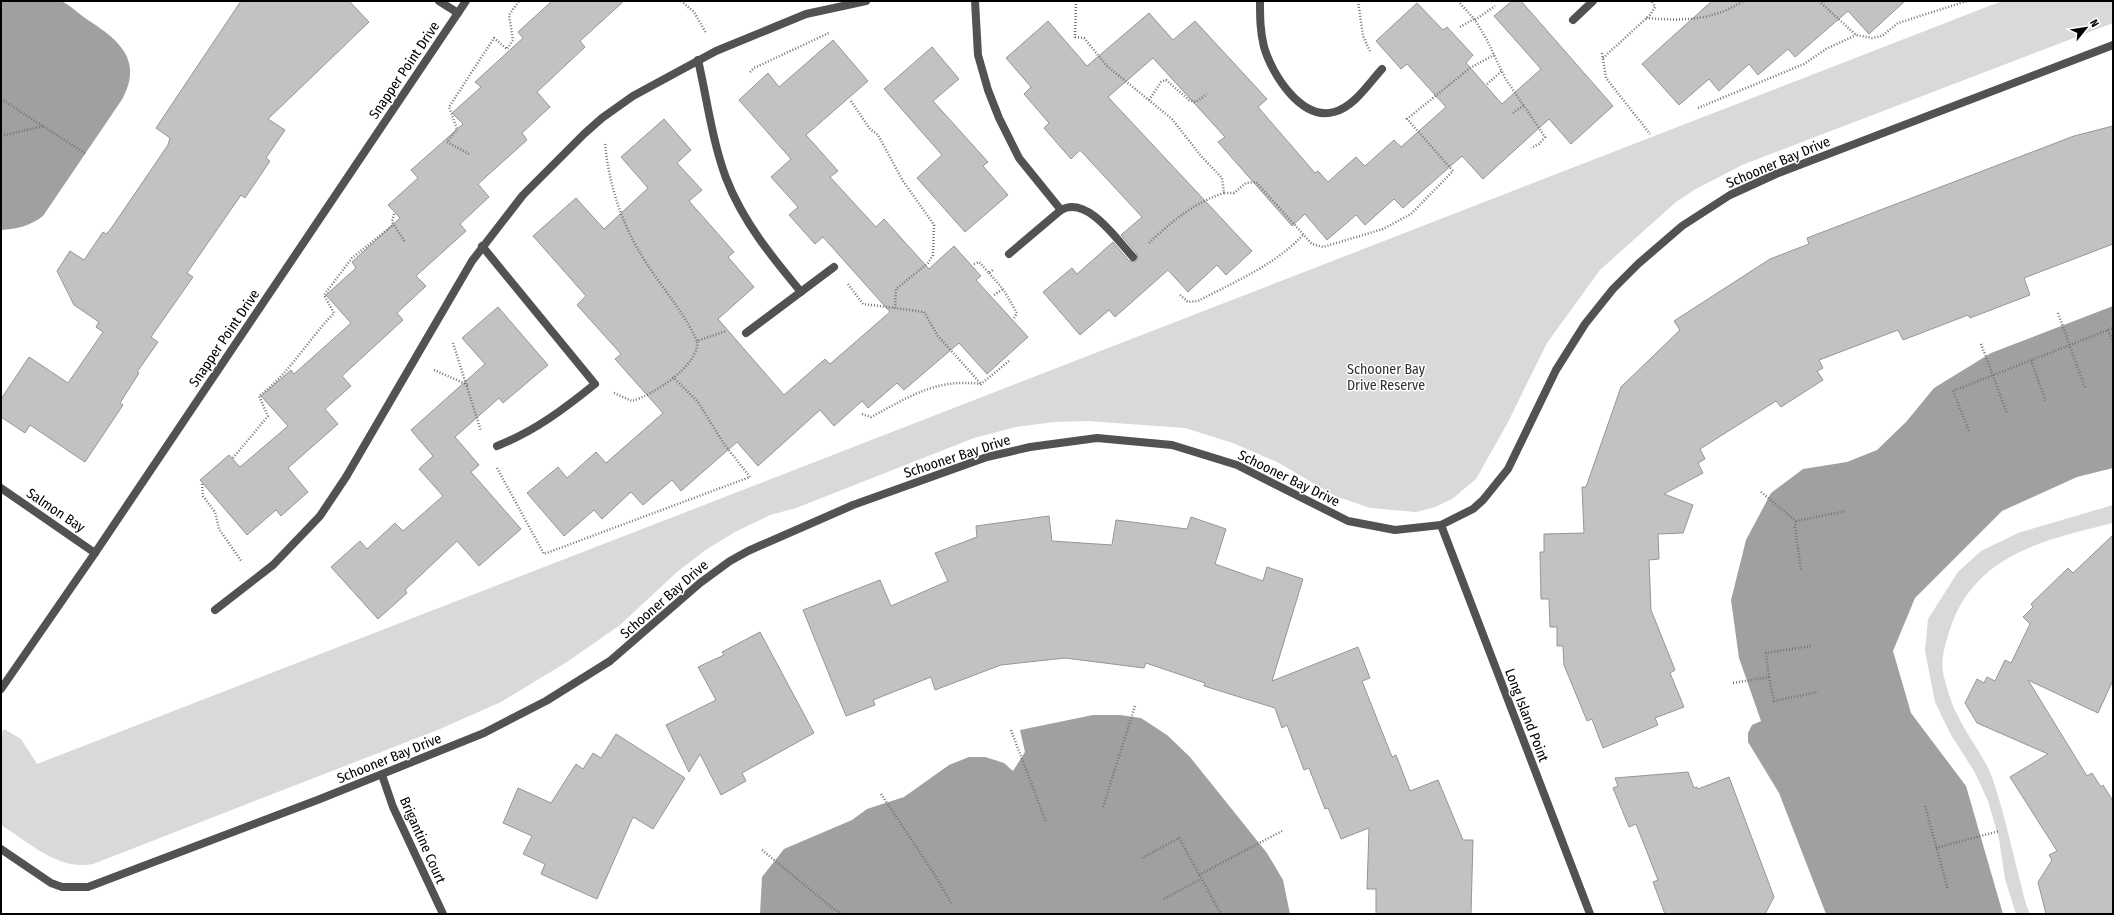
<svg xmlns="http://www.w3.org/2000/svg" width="2114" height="915" font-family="'Fira Sans Condensed',sans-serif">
  <rect width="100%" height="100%" fill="#fff"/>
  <g fill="#d9d9d9">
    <path d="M 2002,1 L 2113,1 L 2113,23 L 1742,165 L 1694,190 L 1676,202 L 1600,270 L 1547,343 L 1507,424 L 1476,479 L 1452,499 L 1435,507 L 1416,512 L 1370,508 L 1335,496 L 1279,463 L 1233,443 L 1185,428 L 1088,421 L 1054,422 L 1016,427 L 974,438 L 796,508 L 770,515 L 735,532 L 707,549 L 677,572 L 620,625 L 567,662 L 501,702 L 440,729 L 93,864 C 59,871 28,842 1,825 L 1,734 L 4,729 L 21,739 L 37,764 Z"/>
    <path d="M 2113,505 L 2113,523 C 2044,540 1975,554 1950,629 C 1945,645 1940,661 1944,677 C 1947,688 1951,703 1957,714 C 1967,736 1983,754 1992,777 C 2003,809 2010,841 2018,873 C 2022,886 2024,902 2030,914 L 2016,914 L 2005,879 L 1999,839 L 1988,801 L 1974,771 L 1951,735 L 1935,702 L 1925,651 L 1928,619 L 1958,572 L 1981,551 L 2018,533 Z"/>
  </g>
  <g fill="#a0a0a0">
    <path d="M 1,1 C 17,1 45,0 60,1 C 68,3 78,13 85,18 C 116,38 144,58 123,98 L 43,216 C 30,226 17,229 1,230 Z"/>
    <path d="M 2113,306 L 2113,468 L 2077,477 L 2002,511 L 1915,598 L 1893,651 L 1911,713 L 1966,786 L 2003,914 L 1826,914 L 1779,793 L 1748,742 L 1748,733 L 1752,725 L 1761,721 L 1739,658 L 1731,600 L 1746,540 L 1771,493 L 1803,469 L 1847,462 L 1877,450 L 1906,422 L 1934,388 L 1991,353 Z"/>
    <path d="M 1093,715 L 1120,715 L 1141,718 L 1167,735 L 1190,757 L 1267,853 L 1283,880 L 1290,914 L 760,914 L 762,877 L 784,849 L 852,820 L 867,809 L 904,797 L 949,765 L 969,757 L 985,757 L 995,760 L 1004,763 L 1013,771 L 1025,752 L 1020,730 Z"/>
  </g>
  <g fill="#c2c2c2" stroke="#969696">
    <path d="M 241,1 L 349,1 L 369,22 L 268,119 L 285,130 L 266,158 L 270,161 L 245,198 L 241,195 L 187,273 L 193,277 L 151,337 L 158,342 L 137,372 L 139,373 L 120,403 L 123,405 L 85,462 L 30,425 L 25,433 L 1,417 L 1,399 L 29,357 L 68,383 L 103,332 L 96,327 L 99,322 L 74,305 L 57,271 L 70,251 L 84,260 L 103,232 L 106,234 L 110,230 L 168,145 L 170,138 L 156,128 Z"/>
    <path d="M 552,1 L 624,1 L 580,41 L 585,47 L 537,92 L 550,107 L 522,133 L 527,140 L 478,184 L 489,197 L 460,224 L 466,231 L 416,276 L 426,286 L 397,313 L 403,320 L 342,376 L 351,386 L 325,409 L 338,424 L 288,468 L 308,492 L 281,516 L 276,510 L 247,535 L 200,480 L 229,455 L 240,467 L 288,426 L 261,396 L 291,370 L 294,374 L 351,323 L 326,295 L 356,268 L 352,262 L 400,218 L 388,205 L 418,178 L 411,170 L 463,124 L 452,113 L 481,87 L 475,82 L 523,38 L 518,32 Z"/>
    <path d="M 1512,1 L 1521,1 L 1613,106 L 1571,144 L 1549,119 L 1483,179 L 1462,156 L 1403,208 L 1394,199 L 1365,225 L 1356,215 L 1327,240 L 1305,214 L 1292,226 L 1218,142 L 1225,137 L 1153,58 L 1108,97 L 1252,251 L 1226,275 L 1217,265 L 1188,292 L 1168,270 L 1115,317 L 1109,310 L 1080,335 L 1043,292 L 1072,268 L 1077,274 L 1113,242 L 1129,261 L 1136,261 L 1138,258 L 1137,254 L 1121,235 L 1142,217 L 1080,150 L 1071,159 L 1044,128 L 1049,123 L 1024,94 L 1031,87 L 1006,58 L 1048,21 L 1087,66 L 1149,13 L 1173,40 L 1195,21 L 1267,99 L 1258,107 L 1315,173 L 1318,171 L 1328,182 L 1356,157 L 1365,166 L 1394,140 L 1401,147 L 1446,107 L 1407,64 L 1401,69 L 1376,41 L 1417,3 L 1443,30 L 1447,27 L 1473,55 L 1466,63 L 1502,104 L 1541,69 L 1494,16 Z"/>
    <path d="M 1712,1 L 1905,1 L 1869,34 L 1848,11 L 1795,57 L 1788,49 L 1758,75 L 1749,64 L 1719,91 L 1709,79 L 1679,105 L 1642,64 Z"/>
    <path d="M 833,40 L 868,81 L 806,135 L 838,171 L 830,177 L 876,227 L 884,219 L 929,269 L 954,246 L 981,276 L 976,280 L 1028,337 L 987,374 L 959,343 L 904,390 L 897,383 L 868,408 L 862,401 L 834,426 L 820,410 L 758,466 L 737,442 L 681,491 L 672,480 L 643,505 L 631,492 L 602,519 L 594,510 L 564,536 L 527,493 L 558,467 L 567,478 L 596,452 L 606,463 L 663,413 L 615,359 L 621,354 L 577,305 L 586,296 L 533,236 L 576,198 L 604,229 L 648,188 L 621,157 L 664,119 L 691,150 L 677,163 L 702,190 L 689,201 L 734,252 L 728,257 L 754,287 L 718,319 L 784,395 L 825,359 L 830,364 L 890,312 L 823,237 L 815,244 L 789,215 L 798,207 L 771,177 L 791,159 L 739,100 L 768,73 L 779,87 Z"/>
    <path d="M 932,47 L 959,79 L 933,101 L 988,162 L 983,166 L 1008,195 L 965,232 L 917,178 L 942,155 L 884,89 Z"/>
    <path d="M 2113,126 L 2113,244 L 2024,278 L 2030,295 L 1970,318 L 1968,315 L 1903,340 L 1898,330 L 1819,360 L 1823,368 L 1817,371 L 1823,380 L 1781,407 L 1776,401 L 1700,449 L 1705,459 L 1698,463 L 1703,473 L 1664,494 L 1693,505 L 1683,533 L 1658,534 L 1659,559 L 1649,560 L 1651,610 L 1675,670 L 1670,673 L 1684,707 L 1655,718 L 1658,725 L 1603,748 L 1592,719 L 1587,721 L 1564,665 L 1563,646 L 1557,646 L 1557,627 L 1550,627 L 1549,599 L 1541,599 L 1540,552 L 1544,552 L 1544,534 L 1584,533 L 1582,487 L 1586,487 L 1621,387 L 1680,330 L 1674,321 L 1770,259 L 1809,244 L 1807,238 L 2074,136 Z"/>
    <path d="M 498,307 L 548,365 L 503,403 L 499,398 L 455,437 L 479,465 L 471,472 L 521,529 L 479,566 L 457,541 L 405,590 L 407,593 L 378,619 L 331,567 L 360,541 L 367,549 L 395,523 L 403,531 L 443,496 L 419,469 L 433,456 L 411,430 L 485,364 L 462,338 Z"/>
    <path d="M 1049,516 L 1052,541 L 1112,545 L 1116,520 L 1187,529 L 1191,517 L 1226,529 L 1215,564 L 1263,581 L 1267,567 L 1303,579 L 1272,681 L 1358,647 L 1370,678 L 1362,681 L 1392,757 L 1396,755 L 1410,791 L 1438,780 L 1463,840 L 1473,840 L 1471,914 L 1376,914 L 1376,889 L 1367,889 L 1369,828 L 1341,839 L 1328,808 L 1325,809 L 1309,768 L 1304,770 L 1287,725 L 1282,728 L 1275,708 L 1204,686 L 1205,683 L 1146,663 L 1144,668 L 1065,658 L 1001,665 L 935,690 L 931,677 L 873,700 L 875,705 L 846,716 L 803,610 L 880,580 L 891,606 L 948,581 L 935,553 L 977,537 L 976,526 Z"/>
    <path d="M 2113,535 L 2113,680 L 2098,713 L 2028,680 L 2087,776 L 2092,773 L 2101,787 L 2103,785 L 2113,801 L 2113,914 L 2046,914 L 2038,882 L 2052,860 L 2049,855 L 2057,851 L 2010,777 L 2048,754 L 1977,723 L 1965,703 L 1977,679 L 1984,683 L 1987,677 L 1995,681 L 2005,660 L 2011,663 L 2030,624 L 2023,617 L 2033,607 L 2031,604 L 2068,568 L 2073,573 Z"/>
    <path d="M 760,632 L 814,733 L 742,773 L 746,781 L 721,795 L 700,754 L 689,772 L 666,725 L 716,700 L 698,667 L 724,655 L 722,652 Z"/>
    <path d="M 616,734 L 685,778 L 653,829 L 633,817 L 597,899 L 541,874 L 545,864 L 523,854 L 532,836 L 503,823 L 518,788 L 551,803 L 576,764 L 583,769 L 593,753 L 601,758 Z"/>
    <path d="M 1688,772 L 1694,788 L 1697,787 L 1698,789 L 1729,777 L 1774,897 L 1765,914 L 1665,914 L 1653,882 L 1658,880 L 1636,824 L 1629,827 L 1613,788 L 1618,786 L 1615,778 Z"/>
  </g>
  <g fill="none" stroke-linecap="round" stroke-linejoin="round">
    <g stroke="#747474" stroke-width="2.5" stroke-dasharray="1 2" stroke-linecap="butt">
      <path d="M 681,1 L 694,12 L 706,33"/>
      <path d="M 1076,1 L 1075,37 L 1084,38 L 1107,66 L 1172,119 L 1201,156 L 1222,178 L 1224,193 L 1234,193 L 1246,183 L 1256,182 L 1312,244 L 1323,247 L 1383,229 L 1411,214 L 1453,171 L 1407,119 L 1470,68 L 1494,55"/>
      <path d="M 1358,1 L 1363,36 L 1370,51"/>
      <path d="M 1458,1 L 1475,20 L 1487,40 L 1505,78 L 1545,137 L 1539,144 L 1531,148"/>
      <path d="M 1819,1 L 1856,35 L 1872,38 L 1882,36 L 1898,23 L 1967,1"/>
      <path d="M 1646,18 C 1681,21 1713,21 1743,1"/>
      <path d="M 1475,20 L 1495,6"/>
      <path d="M 1460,27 L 1474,19"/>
      <path d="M 1602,53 L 1606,78 L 1650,134"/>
      <path d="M 1603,58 L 1650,15 L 1655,7 L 1652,1"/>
      <path d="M 750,72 L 754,68 L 829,33"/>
      <path d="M 1487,84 L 1502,71"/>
      <path d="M 1,99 L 86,154"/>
      <path d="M 1149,100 L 1161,82 L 1166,80 L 1189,100 L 1196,102 L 1207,94"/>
      <path d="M 851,101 L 870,129 L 878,135 L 903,181 L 934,225 L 933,255 L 928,263 L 896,289 L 895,308 L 924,312 L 938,336 L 981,384"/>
      <path d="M 1698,108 L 1804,64 L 1826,49 L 1856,35"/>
      <path d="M 1513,113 L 1524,105"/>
      <path d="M 1,136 L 43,126"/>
      <path d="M 605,144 C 609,184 621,222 642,256 C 659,285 683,310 697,341 L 726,331"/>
      <path d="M 469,154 L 447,142 L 457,129 L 449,107 L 494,38 L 507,49 L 513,40 L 509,15 L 519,1"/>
      <path d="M 394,214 L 392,222 L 405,242"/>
      <path d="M 1149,243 C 1171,222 1195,202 1224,193"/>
      <path d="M 974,264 L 979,262 L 989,273 L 994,269"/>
      <path d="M 989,273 L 1003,289 L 1017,313 L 1014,318"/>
      <path d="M 848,284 L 863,304 L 895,308"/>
      <path d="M 994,295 L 1003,289"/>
      <path d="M 1180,295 L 1188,302 L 1198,301 C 1234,282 1275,265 1303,235"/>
      <path d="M 2058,313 L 2085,388"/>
      <path d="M 2108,330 L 2113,342"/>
      <path d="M 453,343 L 481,431"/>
      <path d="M 1981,344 L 2007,413"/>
      <path d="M 2031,360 L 2046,402"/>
      <path d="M 434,370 L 468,385"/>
      <path d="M 614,393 L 632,401 C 653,395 700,365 697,341"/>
      <path d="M 862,414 L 871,417 C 909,397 936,378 981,384 L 1009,361"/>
      <path d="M 1969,431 L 1953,391 L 2113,328"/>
      <path d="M 233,458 L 268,416 L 259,396 C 289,374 308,340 334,313 L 324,295 L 352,258 L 393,225"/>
      <path d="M 497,468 L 544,554 L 750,477 L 724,444 L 698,402 L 673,377"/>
      <path d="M 202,484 L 203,496 L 215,512 L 219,529 L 242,562"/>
      <path d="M 1761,492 L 1796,521 L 1846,511"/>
      <path d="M 1796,521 L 1795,527 L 1801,570"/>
      <path d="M 1769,677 L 1774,701 L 1818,692"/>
      <path d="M 1733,683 L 1769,677 L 1766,653 L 1811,646"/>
      <path d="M 1011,730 L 1046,822"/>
      <path d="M 881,794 L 935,875 L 951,903"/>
      <path d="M 1925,806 L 1948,890"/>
      <path d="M 1103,807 L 1135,706"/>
      <path d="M 1936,848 L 1999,831"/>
      <path d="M 762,850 L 835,910 L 844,914"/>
      <path d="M 1142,858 L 1179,838 L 1221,914"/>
      <path d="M 1199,875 L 1282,831"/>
      <path d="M 1164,899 L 1201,879"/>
    </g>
    <g stroke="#525252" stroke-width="8">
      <path d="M 975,1 L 978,55 L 988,90 L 999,118 L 1019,158 L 1061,210 C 1087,195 1117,240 1133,257"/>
      <path d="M 1260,1 C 1260,17 1260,31 1264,47 C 1272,74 1301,121 1334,112 C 1354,107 1369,83 1382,69"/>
      <path d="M 1573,20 L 1593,1"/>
      <path d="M 698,60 C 707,99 712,140 726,178 C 743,222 772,257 801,292"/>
      <path d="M 482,246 L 595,384 C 564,409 535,431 497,446"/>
      <path d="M 1009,254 L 1061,210"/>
      <path d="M 746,333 L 834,267"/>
    </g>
    <g stroke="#525252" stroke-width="8">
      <path d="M 439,1 L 458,13"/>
      <path d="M 1,488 L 95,553"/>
      <path d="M 1441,525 L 1590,914"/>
      <path d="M 215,610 L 273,565 L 320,516 L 346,477 L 472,261 L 523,195 L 584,134 L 602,118 L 633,96 L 716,51 L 806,14 L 866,1"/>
      <path d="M 1,689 L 95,553 L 466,1"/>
      <path d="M 382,775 L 393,807 L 443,914"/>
      <path d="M 1,849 L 51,883 L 62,887 L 88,887 L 320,799 L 484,733 L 546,701 L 610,661 L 700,583 L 730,561 L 748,551 L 853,505 L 987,457 L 1030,447 L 1097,438 L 1172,445 L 1237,465 L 1348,521 L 1395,530 L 1441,525 L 1473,509 L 1483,500 L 1508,469 L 1556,370 L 1585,324 L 1613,289 L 1638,264 L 1682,226 L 1730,195 L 1776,174 L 2113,45"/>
    </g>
  </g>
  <g text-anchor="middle" stroke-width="3" stroke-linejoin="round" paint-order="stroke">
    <g font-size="14" fill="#000" stroke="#fff">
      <text transform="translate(404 70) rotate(-56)" y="5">Snapper Point Drive</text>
      <text transform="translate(1778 162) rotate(-23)" y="5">Schooner Bay Drive</text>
      <text transform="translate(224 338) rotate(-56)" y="5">Snapper Point Drive</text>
      <text transform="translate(957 456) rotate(-18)" y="5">Schooner Bay Drive</text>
      <text transform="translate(1289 478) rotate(26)" y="5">Schooner Bay Drive</text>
      <text transform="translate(56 510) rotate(34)" y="5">Salmon Bay</text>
      <text transform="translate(664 599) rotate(-41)" y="5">Schooner Bay Drive</text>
      <text transform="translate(1527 715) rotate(69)" y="5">Long Island Point</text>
      <text transform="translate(389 758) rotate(-22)" y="5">Schooner Bay Drive</text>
      <text transform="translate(423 840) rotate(66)" y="5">Brigantine Court</text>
    </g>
    <g font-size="14" fill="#303030" stroke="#fff">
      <text x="1386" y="374">Schooner Bay<tspan x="1386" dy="16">Drive Reserve</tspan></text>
    </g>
  </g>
  <rect width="2114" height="915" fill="none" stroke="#000000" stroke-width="4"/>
  <g transform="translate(2086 28) rotate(60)" stroke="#ffffff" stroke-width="3" paint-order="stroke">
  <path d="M0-3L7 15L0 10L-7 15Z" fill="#000000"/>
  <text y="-6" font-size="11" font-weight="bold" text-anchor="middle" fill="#000000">N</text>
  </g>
</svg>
